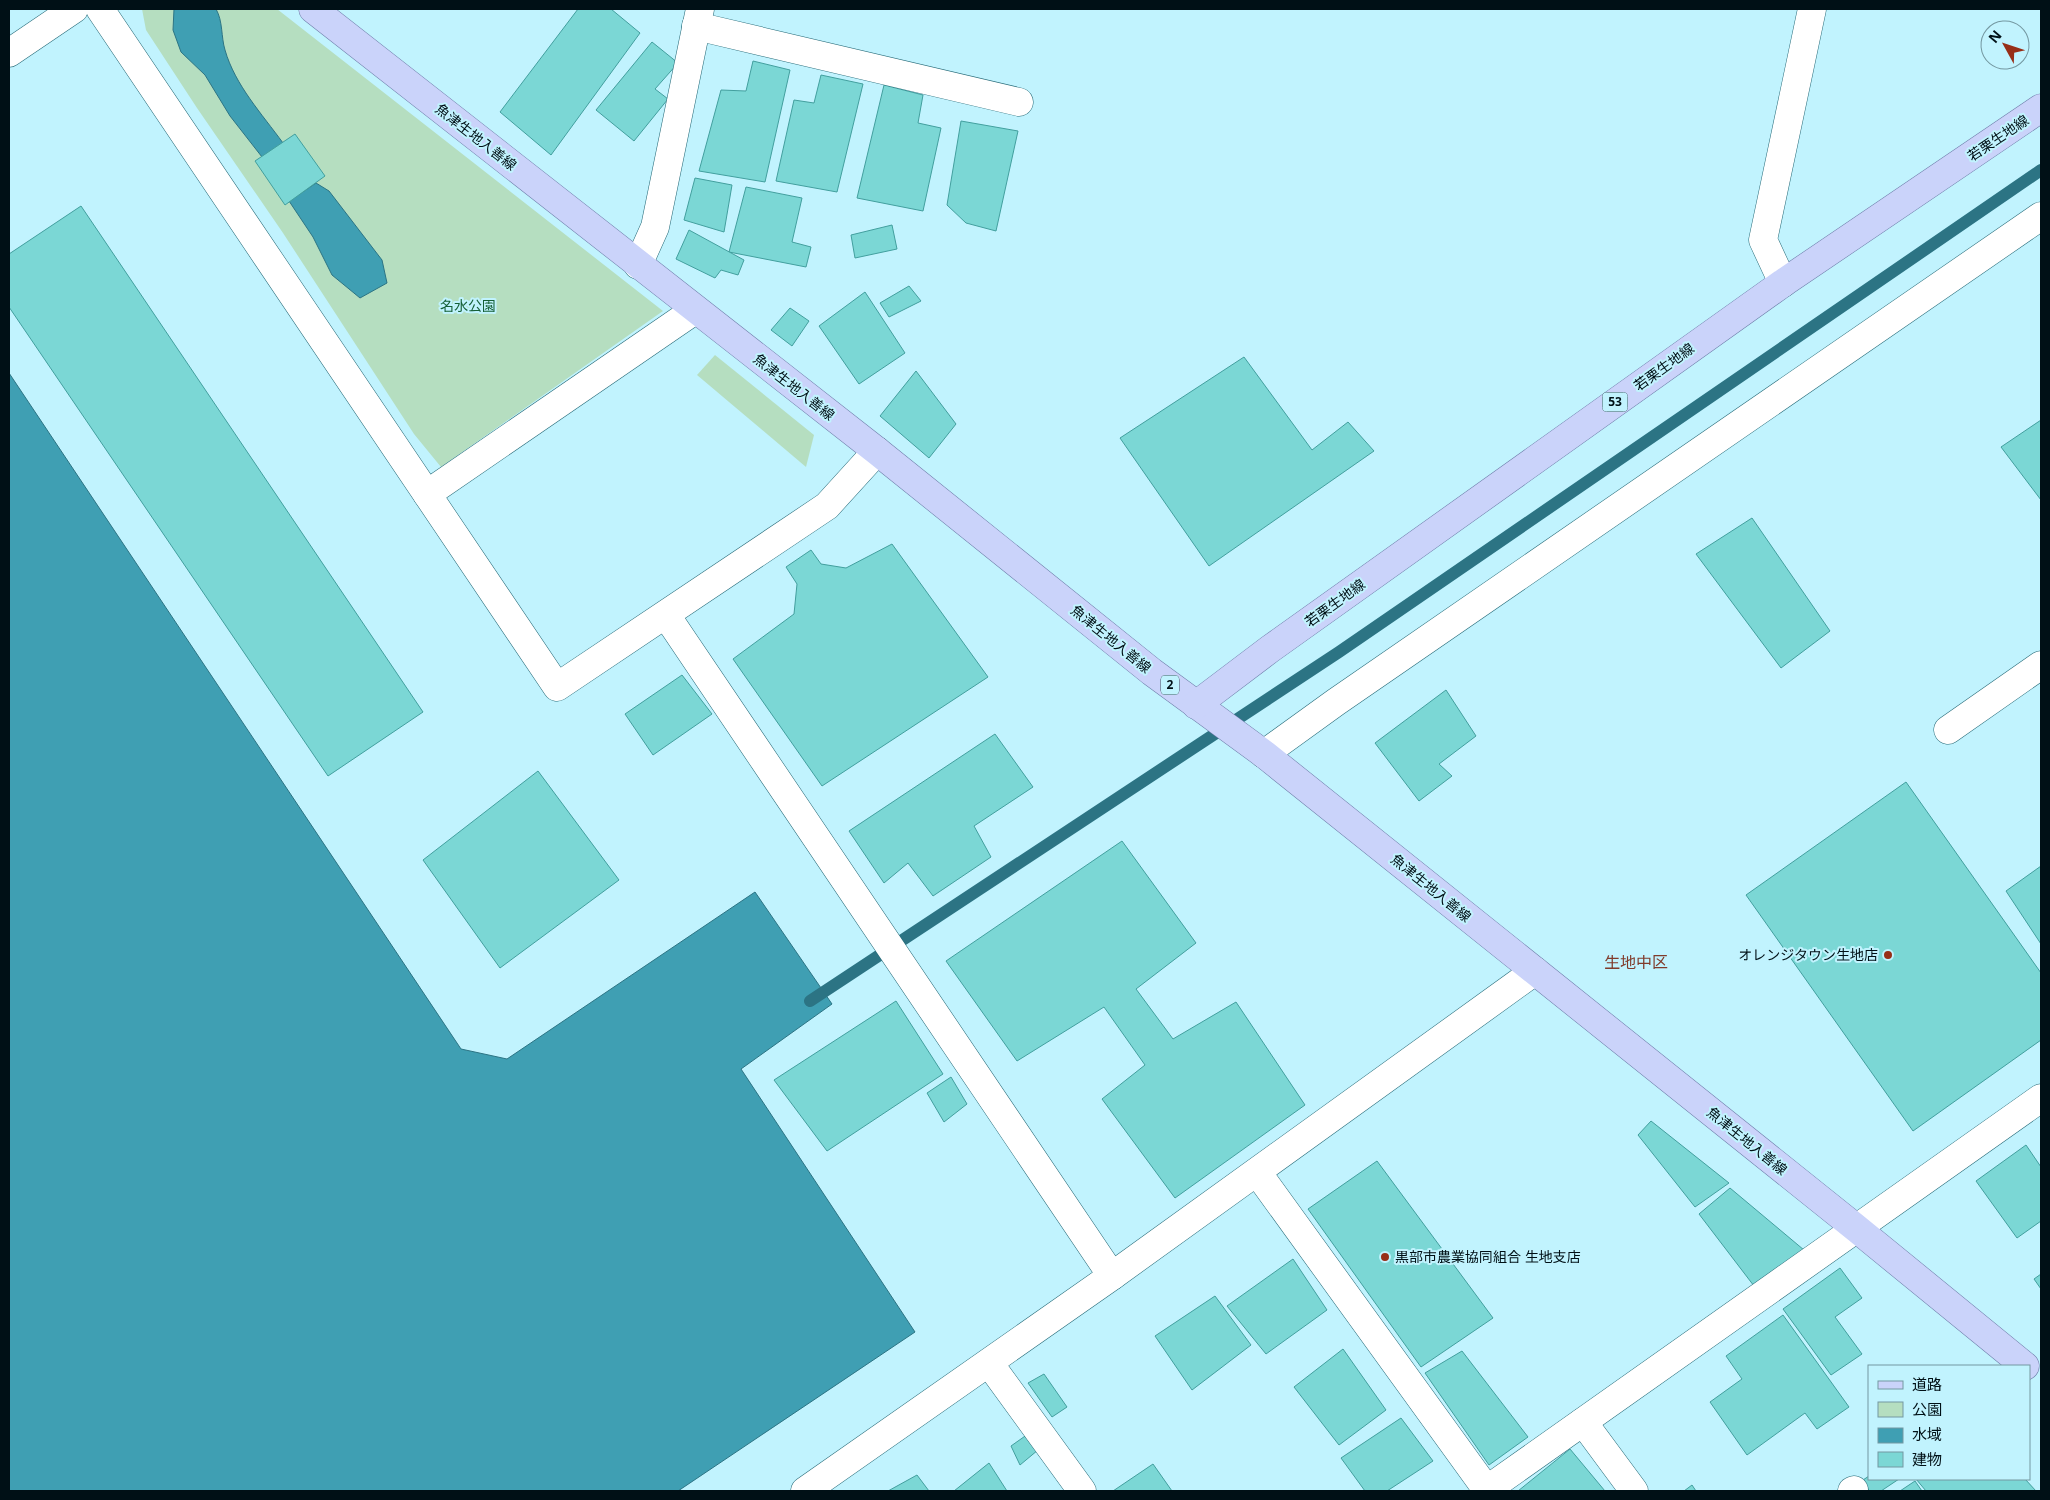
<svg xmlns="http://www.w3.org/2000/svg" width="2050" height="1500" font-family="'Open Sans','Noto Sans JP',sans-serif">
  <rect width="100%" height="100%" fill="#c1f3fe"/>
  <g fill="#b5dec0">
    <path d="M 142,9 L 277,9 L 663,311 L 441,467 L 414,434 L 283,233 L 197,108 L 146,30 Z"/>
    <path d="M 715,355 L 814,435 L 806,467 L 697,375 Z"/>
  </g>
  <g fill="#3f9fb3" stroke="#2c7484">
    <path d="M 174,9 L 216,9 C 223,21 221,37 225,50 C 235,85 262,114 283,143 L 262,157 L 230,116 L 205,75 L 181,52 L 173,30 Z"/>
    <path d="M 316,183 L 329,191 L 382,260 L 387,283 L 360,298 L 332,275 L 313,237 L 289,201 Z"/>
    <path d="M 9,373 L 461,1049 L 507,1059 L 755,892 L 832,1004 L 741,1069 L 915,1332 L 678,1491 L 9,1491 Z"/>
  </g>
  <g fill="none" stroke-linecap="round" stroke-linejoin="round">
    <path stroke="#2c7484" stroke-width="12" d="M 810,1001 L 1339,652 L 2041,170"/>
  </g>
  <g fill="#7bd7d5" stroke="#429f9e">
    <path d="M 578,9 L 611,9 L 640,33 L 551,155 L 500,112 Z"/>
    <path d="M 652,42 L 678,63 L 655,89 L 668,99 L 634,141 L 596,110 Z"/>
    <path d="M 753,61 L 790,70 L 765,182 L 699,171 L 721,90 L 746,91 Z"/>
    <path d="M 821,75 L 863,84 L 837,192 L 776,181 L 794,100 L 814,103 Z"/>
    <path d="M 884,85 L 923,95 L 918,123 L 941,128 L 923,211 L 857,198 Z"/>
    <path d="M 961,121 L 1018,131 L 996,231 L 966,223 L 947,205 Z"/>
    <path d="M 295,134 L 325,176 L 285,205 L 255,161 Z"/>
    <path d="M 695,178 L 732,185 L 724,232 L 684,220 Z"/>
    <path d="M 746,187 L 802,198 L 792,242 L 811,247 L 806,267 L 729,252 Z"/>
    <path d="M 81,206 L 423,712 L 328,776 L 9,307 L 9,254 Z"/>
    <path d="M 892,225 L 897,249 L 855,258 L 851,235 Z"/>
    <path d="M 689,230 L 744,260 L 738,275 L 721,270 L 715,278 L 676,259 Z"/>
    <path d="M 909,286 L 921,301 L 889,317 L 880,303 Z"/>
    <path d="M 865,292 L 905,353 L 859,384 L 819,326 Z"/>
    <path d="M 790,308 L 809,321 L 792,346 L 771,330 Z"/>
    <path d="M 1244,357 L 1312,450 L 1348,422 L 1374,451 L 1209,566 L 1120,438 Z"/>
    <path d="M 916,371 L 956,424 L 929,458 L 880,416 Z"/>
    <path d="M 2041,420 L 2041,500 L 2001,447 Z"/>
    <path d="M 1752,518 L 1830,631 L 1781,668 L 1696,554 Z"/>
    <path d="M 892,544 L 988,677 L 822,786 L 733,659 L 794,614 L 797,584 L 786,567 L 811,550 L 821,564 L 846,568 Z"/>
    <path d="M 682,675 L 712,714 L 653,755 L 625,714 Z"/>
    <path d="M 1446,690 L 1476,736 L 1439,764 L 1452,776 L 1419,801 L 1375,743 Z"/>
    <path d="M 995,734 L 1033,787 L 974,826 L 991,857 L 933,896 L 908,863 L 884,883 L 849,831 Z"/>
    <path d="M 538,771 L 619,880 L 500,968 L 423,860 Z"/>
    <path d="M 1906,782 L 2041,973 L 2041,1040 L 1913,1131 L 1746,895 Z"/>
    <path d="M 1122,841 L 1196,943 L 1136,989 L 1173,1039 L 1236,1002 L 1305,1105 L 1175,1198 L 1102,1099 L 1145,1065 L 1104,1007 L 1017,1061 L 946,961 Z"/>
    <path d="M 2041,866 L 2041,944 L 2006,891 Z"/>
    <path d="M 896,1001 L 943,1074 L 827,1151 L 774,1080 Z"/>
    <path d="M 951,1077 L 967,1104 L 944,1122 L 927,1093 Z"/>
    <path d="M 1651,1121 L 1729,1183 L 1695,1207 L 1638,1135 Z"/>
    <path d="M 2026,1145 L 2041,1167 L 2041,1221 L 2017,1238 L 1976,1181 Z"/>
    <path d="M 1377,1161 L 1493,1318 L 1421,1367 L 1308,1209 Z"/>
    <path d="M 1730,1188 L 1804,1250 L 1754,1286 L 1699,1214 Z"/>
    <path d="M 1293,1259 L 1327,1310 L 1266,1354 L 1227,1306 Z"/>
    <path d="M 1840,1268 L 1862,1298 L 1835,1317 L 1862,1354 L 1831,1375 L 1783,1309 Z"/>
    <path d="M 2041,1274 L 2041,1289 L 2034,1279 Z"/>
    <path d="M 1215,1296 L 1251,1345 L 1192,1390 L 1155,1336 Z"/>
    <path d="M 1783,1315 L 1849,1407 L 1817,1429 L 1805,1413 L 1747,1455 L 1710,1402 L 1742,1379 L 1726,1356 Z"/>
    <path d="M 1343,1349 L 1386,1410 L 1339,1445 L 1294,1387 Z"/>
    <path d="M 1462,1351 L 1528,1437 L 1489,1465 L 1425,1373 Z"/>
    <path d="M 1044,1374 L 1067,1407 L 1052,1417 L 1028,1383 Z"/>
    <path d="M 1401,1418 L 1433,1461 L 1387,1491 L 1365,1491 L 1341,1458 Z"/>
    <path d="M 1028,1434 L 1038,1450 L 1020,1465 L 1011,1446 Z"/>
    <path d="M 1570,1449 L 1605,1491 L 1518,1491 Z"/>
    <path d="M 989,1463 L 1007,1491 L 954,1491 Z"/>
    <path d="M 1153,1464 L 1172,1491 L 1113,1491 Z"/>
    <path d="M 917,1475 L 929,1491 L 888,1491 Z"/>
    <path d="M 1869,1476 L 1869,1479 L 1899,1479 L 1881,1491 L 1869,1491 L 1863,1480 Z"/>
    <path d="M 1916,1479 L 2025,1479 L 2036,1491 L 1926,1491 Z"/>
    <path d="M 1915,1481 L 1922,1491 L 1900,1491 Z"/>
    <path d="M 1692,1485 L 1696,1491 L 1684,1491 Z"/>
  </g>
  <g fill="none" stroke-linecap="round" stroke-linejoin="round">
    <defs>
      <g id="minor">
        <path d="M 100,9 L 557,687 L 827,506 L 877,451"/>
        <path d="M 696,26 L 1019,102"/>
        <path d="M 638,265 L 655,227 L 700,9"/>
        <path d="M 1783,283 L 1763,240 L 1812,9"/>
        <path d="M 427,494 L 695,310"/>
        <path d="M 666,615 L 1112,1276"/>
        <path d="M 1948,730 L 2041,665"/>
        <path d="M 1264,754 L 1336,702 L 2041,216"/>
        <path d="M 1257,1172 L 1487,1490"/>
        <path d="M 989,1363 L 1082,1491"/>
        <path d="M 1583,1422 L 1634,1491"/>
        <path d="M 1485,1491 L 2041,1098"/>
        <path d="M 1852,1491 L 1854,1490"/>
      </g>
      <g id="tertiary">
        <path d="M 9,53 L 74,9"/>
        <path d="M 805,1491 L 1112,1276 L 1535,971"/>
      </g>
      <g id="primary">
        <path d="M 313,9 L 877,451 L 1152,672 L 1264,754 L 1856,1228 L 2025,1366"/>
        <path d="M 1196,705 L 1270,649 L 1783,283 L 2041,108"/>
      </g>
    </defs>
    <use href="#minor" stroke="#266a78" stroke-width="29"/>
    <use href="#tertiary" stroke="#266a78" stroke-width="29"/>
    <use href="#primary" stroke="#6d7ca8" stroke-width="29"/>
    <use href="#minor" stroke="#fff" stroke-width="28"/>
    <use href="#tertiary" stroke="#fff" stroke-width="28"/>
    <use href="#primary" stroke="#cad3fa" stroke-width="28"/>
  </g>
  <g fill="#972e17" stroke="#c1f3fe" stroke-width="2">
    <circle cx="1888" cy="955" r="5"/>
    <circle cx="1385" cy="1257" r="5"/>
  </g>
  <g text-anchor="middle" stroke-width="4" stroke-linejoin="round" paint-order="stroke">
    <g fill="#c1f3fe" stroke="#3a545c" stroke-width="1">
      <rect x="1602.5" y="392.5" width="25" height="19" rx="4"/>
      <rect x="1161" y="675.5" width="18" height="19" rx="4"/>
    </g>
    <g font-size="12" font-weight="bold" fill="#001016">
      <text x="1615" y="406">53</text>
      <text x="1170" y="689">2</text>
    </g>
    <g font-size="14" fill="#001016" stroke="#c1f3fe">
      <text transform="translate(476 137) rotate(38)" y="5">魚津生地入善線</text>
      <text transform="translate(1998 138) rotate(-34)" y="5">若栗生地線</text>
      <text transform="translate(1664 367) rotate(-36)" y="5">若栗生地線</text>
      <text transform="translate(794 387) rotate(38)" y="5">魚津生地入善線</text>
      <text transform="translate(1335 603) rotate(-36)" y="5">若栗生地線</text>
      <text transform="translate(1111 639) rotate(39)" y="5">魚津生地入善線</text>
      <text transform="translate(1431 888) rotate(39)" y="5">魚津生地入善線</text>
      <text transform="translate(1747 1141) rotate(39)" y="5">魚津生地入善線</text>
    </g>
    <g font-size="14" fill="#166037" stroke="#c1f3fe">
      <text x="468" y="311">名水公園</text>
    </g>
    <g font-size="14" fill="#001016" stroke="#c1f3fe" text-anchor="end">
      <text x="1878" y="960">オレンジタウン生地店</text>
      <text x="1395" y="1262" text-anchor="start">黒部市農業協同組合 生地支店</text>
    </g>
    <g font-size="16" fill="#803b2b" stroke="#c1f3fe">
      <text x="1636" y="968">生地中区</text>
    </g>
  </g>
  <rect width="2050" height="1500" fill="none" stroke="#001016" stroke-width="20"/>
  <rect x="1868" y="1365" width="162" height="115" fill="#c1f3fe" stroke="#7498a1"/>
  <rect x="1878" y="1381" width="25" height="8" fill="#cad3fa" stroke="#7498a1"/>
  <text x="1912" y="1390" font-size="15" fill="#001016">道路</text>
  <rect x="1878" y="1402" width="25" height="15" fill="#b5dec0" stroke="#7498a1"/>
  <text x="1912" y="1415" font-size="15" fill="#001016">公園</text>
  <rect x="1878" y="1428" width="25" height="15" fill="#3f9fb3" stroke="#7498a1"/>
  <text x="1912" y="1440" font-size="15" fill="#001016">水域</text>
  <rect x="1878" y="1452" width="25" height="15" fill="#7bd7d5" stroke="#7498a1"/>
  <text x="1912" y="1465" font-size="15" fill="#001016">建物</text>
  <g transform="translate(2005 45) rotate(310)"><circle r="24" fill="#c1f3fe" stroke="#7498a1"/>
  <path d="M0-4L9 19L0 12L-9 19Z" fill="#972e17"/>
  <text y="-8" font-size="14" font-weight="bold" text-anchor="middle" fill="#001016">N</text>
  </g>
</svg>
